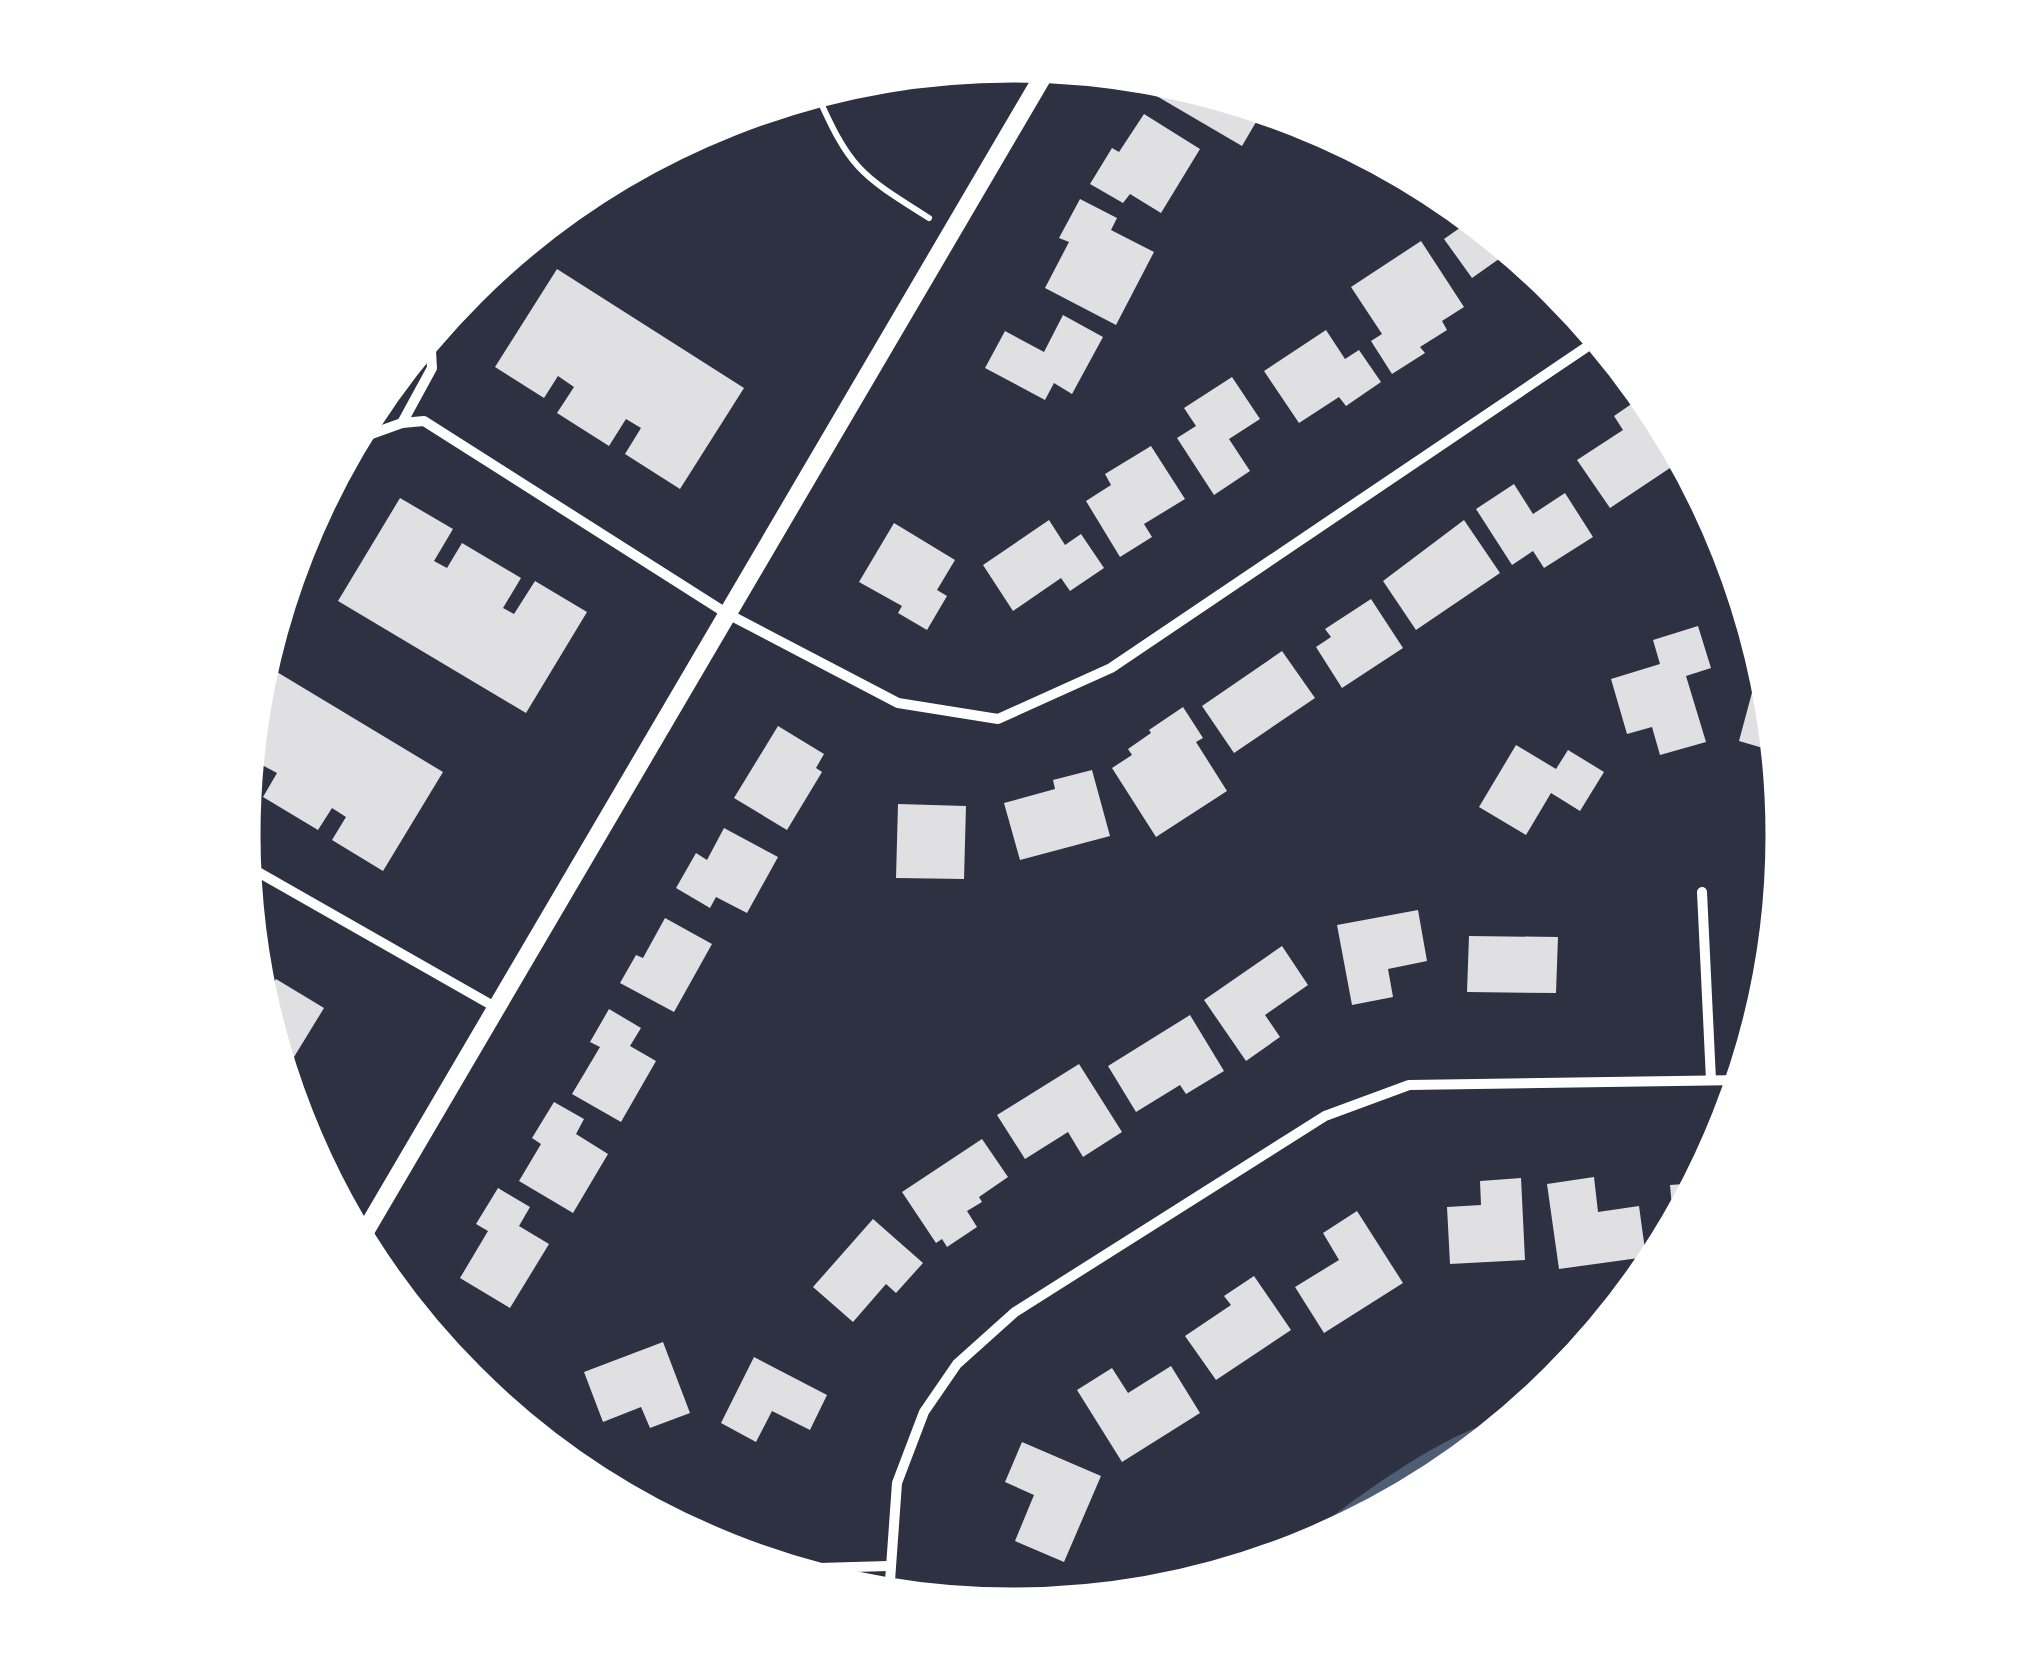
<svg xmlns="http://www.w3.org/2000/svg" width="2027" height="1670" font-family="'Nunito Sans',sans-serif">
  <rect width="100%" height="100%" fill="#2d3142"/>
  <path fill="#4f5d75" d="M 1522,1412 C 1449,1472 1369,1531 1277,1558 C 1348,1505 1435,1433 1522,1412 Z"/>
  <g fill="#e0e0e3">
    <path d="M 1157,77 L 1240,100 L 1237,104 L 1259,117 L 1242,146 L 1148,91 Z"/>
    <path d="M 1144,114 L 1200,149 L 1161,213 L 1130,194 L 1123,203 L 1090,184 L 1112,148 L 1119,152 Z"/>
    <path d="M 1080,199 L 1117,218 L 1111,230 L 1154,252 L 1116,325 L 1045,288 L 1069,242 L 1059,238 Z"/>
    <path d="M 1474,218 L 1488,230 L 1542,274 L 1528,284 L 1506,254 L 1472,278 L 1444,239 Z"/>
    <path d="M 1421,241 L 1464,307 L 1442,321 L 1447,330 L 1420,347 L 1425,353 L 1392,374 L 1371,341 L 1382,334 L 1351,287 Z"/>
    <path d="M 557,269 L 744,388 L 680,489 L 625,454 L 641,428 L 626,419 L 609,446 L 557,413 L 574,387 L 558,376 L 544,398 L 495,367 Z"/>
    <path d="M 1063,315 L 1103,337 L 1072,394 L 1054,383 L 1045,400 L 985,368 L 1005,331 L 1044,352 Z"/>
    <path d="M 1326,330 L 1345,359 L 1359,350 L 1381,382 L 1346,406 L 1339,397 L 1299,423 L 1264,371 Z"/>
    <path d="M 1232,377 L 1260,419 L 1229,439 L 1250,471 L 1214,495 L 1177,438 L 1196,426 L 1184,408 Z"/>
    <path d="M 1646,394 L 1668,428 L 1657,435 L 1676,464 L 1610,508 L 1577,460 L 1623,430 L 1614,416 Z"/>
    <path d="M 1151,446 L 1185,499 L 1144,524 L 1152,537 L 1120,557 L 1086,501 L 1111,485 L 1105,474 Z"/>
    <path d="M 1514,484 L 1533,514 L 1565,493 L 1593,537 L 1544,568 L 1533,551 L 1512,565 L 1476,509 Z"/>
    <path d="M 400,498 L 453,529 L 434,561 L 447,568 L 462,543 L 521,578 L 503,608 L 514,614 L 535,581 L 587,612 L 526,713 L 338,601 Z"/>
    <path d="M 1049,520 L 1065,545 L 1081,534 L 1104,568 L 1070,591 L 1061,578 L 1013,611 L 983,565 Z"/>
    <path d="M 1464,520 L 1500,573 L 1416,630 L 1383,581 Z"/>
    <path d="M 894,523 L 955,560 L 937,590 L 947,596 L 927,630 L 898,613 L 902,606 L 859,582 Z"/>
    <path d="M 1371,599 L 1403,648 L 1342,688 L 1316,647 L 1331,637 L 1325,629 Z"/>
    <path d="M 1698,626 L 1711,668 L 1686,676 L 1706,742 L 1660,755 L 1652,727 L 1627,734 L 1611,679 L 1660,664 L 1653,640 Z"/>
    <path d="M 1282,651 L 1315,698 L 1234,753 L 1202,706 Z"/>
    <path d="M 262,663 L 443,772 L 383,871 L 332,840 L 346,817 L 332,808 L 318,830 L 263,797 L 277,773 L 262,765 L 245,792 L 256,684 Z"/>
    <path d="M 1757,674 L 1769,677 L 1771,685 L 1777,746 L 1764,742 L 1763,748 L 1739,741 Z"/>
    <path d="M 1183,707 L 1203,738 L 1196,742 L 1227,791 L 1156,837 L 1112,768 L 1132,755 L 1128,749 L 1151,733 L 1149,730 Z"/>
    <path d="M 778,726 L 824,754 L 816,768 L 822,772 L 787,830 L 734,798 Z"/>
    <path d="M 1516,745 L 1556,769 L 1568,750 L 1604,772 L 1580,811 L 1551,793 L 1526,835 L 1479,807 Z"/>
    <path d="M 1092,770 L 1110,836 L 1020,860 L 1004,803 L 1055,789 L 1053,780 Z"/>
    <path d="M 898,804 L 966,806 L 964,879 L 896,878 Z"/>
    <path d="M 724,828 L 778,857 L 747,913 L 716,897 L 710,908 L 676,888 L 696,853 L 707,860 Z"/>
    <path d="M 1418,910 L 1427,961 L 1388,969 L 1393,997 L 1352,1005 L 1337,925 Z"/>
    <path d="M 665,918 L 712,944 L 674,1012 L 620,983 L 636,955 L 643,958 Z"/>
    <path d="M 1469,936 L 1558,937 L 1556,993 L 1467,992 Z"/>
    <path d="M 1282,946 L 1308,985 L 1265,1015 L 1280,1037 L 1246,1061 L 1204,1000 Z"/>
    <path d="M 276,979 L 324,1008 L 283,1075 L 261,1003 Z"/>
    <path d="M 609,1009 L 641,1028 L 630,1046 L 656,1061 L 621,1122 L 572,1094 L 600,1047 L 590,1042 Z"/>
    <path d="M 1190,1015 L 1224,1071 L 1186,1094 L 1180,1085 L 1136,1112 L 1108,1066 Z"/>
    <path d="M 1079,1064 L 1122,1132 L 1083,1157 L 1068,1132 L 1025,1159 L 997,1115 Z"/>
    <path d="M 554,1102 L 584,1119 L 576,1134 L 608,1154 L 573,1213 L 519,1181 L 541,1144 L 532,1138 Z"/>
    <path d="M 982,1139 L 1008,1177 L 979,1197 L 982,1202 L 967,1211 L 977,1227 L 947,1247 L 942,1239 L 936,1243 L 902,1192 Z"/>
    <path d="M 1594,1177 L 1598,1212 L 1639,1206 L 1646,1257 L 1559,1269 L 1547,1184 Z"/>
    <path d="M 1521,1178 L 1525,1260 L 1450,1264 L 1447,1207 L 1481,1205 L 1480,1181 Z"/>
    <path d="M 1699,1183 L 1674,1230 L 1670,1185 Z"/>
    <path d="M 498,1188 L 530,1207 L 519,1226 L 549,1244 L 510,1308 L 460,1278 L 488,1231 L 476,1224 Z"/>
    <path d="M 1357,1211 L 1403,1283 L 1324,1333 L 1295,1287 L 1339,1260 L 1323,1233 Z"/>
    <path d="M 873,1219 L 923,1263 L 896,1293 L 886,1284 L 853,1322 L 813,1287 Z"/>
    <path d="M 1254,1276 L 1291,1330 L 1216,1380 L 1185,1336 L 1231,1305 L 1224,1296 Z"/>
    <path d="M 663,1342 L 690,1413 L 650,1428 L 641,1407 L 603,1422 L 584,1372 Z"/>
    <path d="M 754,1357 L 827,1395 L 810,1430 L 772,1411 L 756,1442 L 721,1423 Z"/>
    <path d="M 1171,1366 L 1200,1413 L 1122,1462 L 1077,1390 L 1112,1368 L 1128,1393 Z"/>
    <path d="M 527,1421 L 579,1456 L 572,1467 L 523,1427 Z"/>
    <path d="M 1022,1442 L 1101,1476 L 1064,1562 L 1015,1541 L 1034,1495 L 1005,1482 Z"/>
    <path d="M 1062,1596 L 1062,1603 L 1017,1607 L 1016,1597 Z"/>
  </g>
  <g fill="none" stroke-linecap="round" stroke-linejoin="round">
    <g stroke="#fff" stroke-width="6">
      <path d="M 816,92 C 850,169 859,174 929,218"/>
      <path d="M 652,157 L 687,147 L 732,117"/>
    </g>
    <g stroke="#fff" stroke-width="10">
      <path d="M 402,423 L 432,368 L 430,334"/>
      <path d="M 352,441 L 402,423 L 424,421 L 726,613 L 898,703 L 998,719 L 1111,668 L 1600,338"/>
      <path d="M 244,864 L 495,1007"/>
      <path d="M 1702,892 L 1711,1080"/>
      <path d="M 784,1569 L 888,1566"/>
      <path d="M 889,1595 L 897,1483 L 924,1412 L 957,1364 L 1015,1312 L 1325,1116 L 1409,1085 L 1743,1080"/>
    </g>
    <path stroke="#fff" stroke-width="18" d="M 359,1242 L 1049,66"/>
  </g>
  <path d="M0 0H2027V1670H0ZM258 835a755 755 0 1 1 1510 0a755 755 0 1 1-1510 0Z" fill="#fff" fill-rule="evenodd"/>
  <path fill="none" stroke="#fff" stroke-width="5" d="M258 835a755 755 0 1 1 1510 0a755 755 0 1 1-1510 0Z"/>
</svg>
